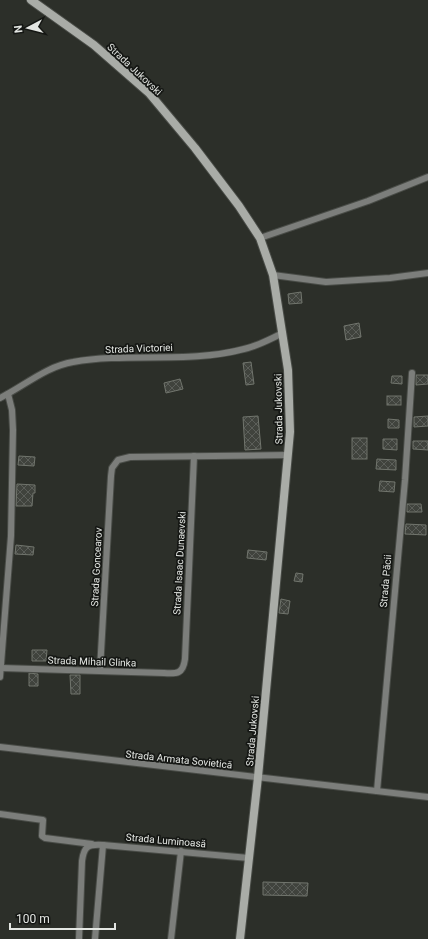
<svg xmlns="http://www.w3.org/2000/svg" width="428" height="939" font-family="Roboto,sans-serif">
  <defs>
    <pattern id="building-cross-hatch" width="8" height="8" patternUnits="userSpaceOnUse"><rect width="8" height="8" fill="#40433d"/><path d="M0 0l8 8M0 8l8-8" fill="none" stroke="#5b5e59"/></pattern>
  </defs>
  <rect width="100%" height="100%" fill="#2c2f29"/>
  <g fill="url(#building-cross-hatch)" stroke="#71756d">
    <path d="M 301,292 L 302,303 L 289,304 L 288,294 Z"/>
    <path d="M 359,323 L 361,337 L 346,340 L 344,326 Z"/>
    <path d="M 251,362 L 254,384 L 246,385 L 243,363 Z"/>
    <path d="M 416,375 L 428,375 L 428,384 L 416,385 Z"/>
    <path d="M 392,376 L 402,376 L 402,384 L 391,383 Z"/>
    <path d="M 180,379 L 183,389 L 166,393 L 164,383 Z"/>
    <rect x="387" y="396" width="14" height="9"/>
    <path d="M 258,416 L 261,449 L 245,450 L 243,417 Z"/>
    <path d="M 428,416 L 428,426 L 414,427 L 414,417 Z"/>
    <path d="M 388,419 L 399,420 L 399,428 L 388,428 Z"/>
    <rect x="352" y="438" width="15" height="21"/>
    <path d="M 383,439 L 397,439 L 397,450 L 383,449 Z"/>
    <path d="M 413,441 L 428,441 L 428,450 L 413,449 Z"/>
    <path d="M 19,456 L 35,457 L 34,466 L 18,465 Z"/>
    <path d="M 377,459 L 396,460 L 396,470 L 376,469 Z"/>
    <path d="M 380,481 L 395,482 L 394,492 L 379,491 Z"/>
    <path d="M 17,484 L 35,485 L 35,493 L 33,493 L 32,506 L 16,506 Z"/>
    <path d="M 407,504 L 421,504 L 422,512 L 407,512 Z"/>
    <path d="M 406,524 L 426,525 L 426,535 L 405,534 Z"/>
    <path d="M 16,545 L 34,547 L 33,555 L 15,554 Z"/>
    <path d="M 248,550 L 267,552 L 266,560 L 247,558 Z"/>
    <path d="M 296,573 L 303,574 L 302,582 L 294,581 Z"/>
    <path d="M 281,599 L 290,601 L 288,614 L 279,613 Z"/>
    <path d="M 32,650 L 47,650 L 46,661 L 32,661 Z"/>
    <path d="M 29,673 L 38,674 L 38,686 L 29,686 Z"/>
    <path d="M 70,675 L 80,675 L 80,694 L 71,694 Z"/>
    <path d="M 263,882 L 308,883 L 307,896 L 263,895 Z"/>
  </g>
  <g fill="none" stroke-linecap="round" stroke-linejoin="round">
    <defs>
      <g id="street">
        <path d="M 260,238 L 368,201 L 428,177"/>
        <path d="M 273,275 L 326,282 L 390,278 L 428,273"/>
        <path d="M 0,398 C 24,386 47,366 73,362 C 129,352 188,364 244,349 C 258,346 270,339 283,333"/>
        <path d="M 1,668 L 164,673 C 177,674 183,674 185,659 L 194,456"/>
        <path d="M 100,670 L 111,476 L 112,468 L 118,460 L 130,457 L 288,455"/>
        <path d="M 0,677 L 11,536 L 13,430 L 12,410 L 8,394"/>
        <path d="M 0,747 L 428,797"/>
        <path d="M 377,791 L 405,480 L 412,373"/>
        <path d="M 0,814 L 43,820 L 42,836 L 45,838 L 92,844"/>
        <path d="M 79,939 L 82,861 C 84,846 88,844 103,845 L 249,858"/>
        <path d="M 95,939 L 103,845"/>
        <path d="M 171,939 L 181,851"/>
      </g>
      <path id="secondary" d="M 31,0 L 94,45 L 149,93 L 195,148 L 239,206 L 260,238 L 273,275 L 288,370 L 290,432 L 258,777 L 240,939"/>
    </defs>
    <use href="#street" stroke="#494c47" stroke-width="8"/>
    <use href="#secondary" stroke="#494c47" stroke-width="10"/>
    <use href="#street" stroke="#7c7e7b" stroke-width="6"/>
    <use href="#secondary" stroke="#a9aca7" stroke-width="8"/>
  </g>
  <g text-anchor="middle" stroke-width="3.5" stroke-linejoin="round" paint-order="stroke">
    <g font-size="10" fill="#e3e6e2" stroke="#151714">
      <text transform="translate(135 69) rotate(43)" y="4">Strada Jukovski</text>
      <text transform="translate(139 348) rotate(-2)" y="4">Strada Victoriei</text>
      <text transform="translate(278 409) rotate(-91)" y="4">Strada Jukovski</text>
      <text transform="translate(179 563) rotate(-87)" y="4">Strada Isaac Dunaevski</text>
      <text transform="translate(96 567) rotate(-87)" y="4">Strada Goncearov</text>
      <text transform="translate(385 581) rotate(-85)" y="4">Strada Păcii</text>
      <text transform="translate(92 661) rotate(2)" y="4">Strada Mihail Glinka</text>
      <text transform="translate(252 731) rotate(-85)" y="4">Strada Jukovski</text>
      <text transform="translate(179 759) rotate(6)" y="4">Strada Armata Sovietică</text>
      <text transform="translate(166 840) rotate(5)" y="4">Strada Luminoasă</text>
    </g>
  </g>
  <g transform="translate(28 28) rotate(263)" stroke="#151714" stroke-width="3" paint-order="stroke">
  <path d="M0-3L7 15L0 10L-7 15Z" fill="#e3e6e2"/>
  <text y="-6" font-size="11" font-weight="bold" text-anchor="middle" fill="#e3e6e2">N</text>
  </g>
  <path d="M10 923v6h105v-6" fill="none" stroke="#e3e6e2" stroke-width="2"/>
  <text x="16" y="923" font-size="12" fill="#e3e6e2" stroke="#151714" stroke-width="3" paint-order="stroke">100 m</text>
</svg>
